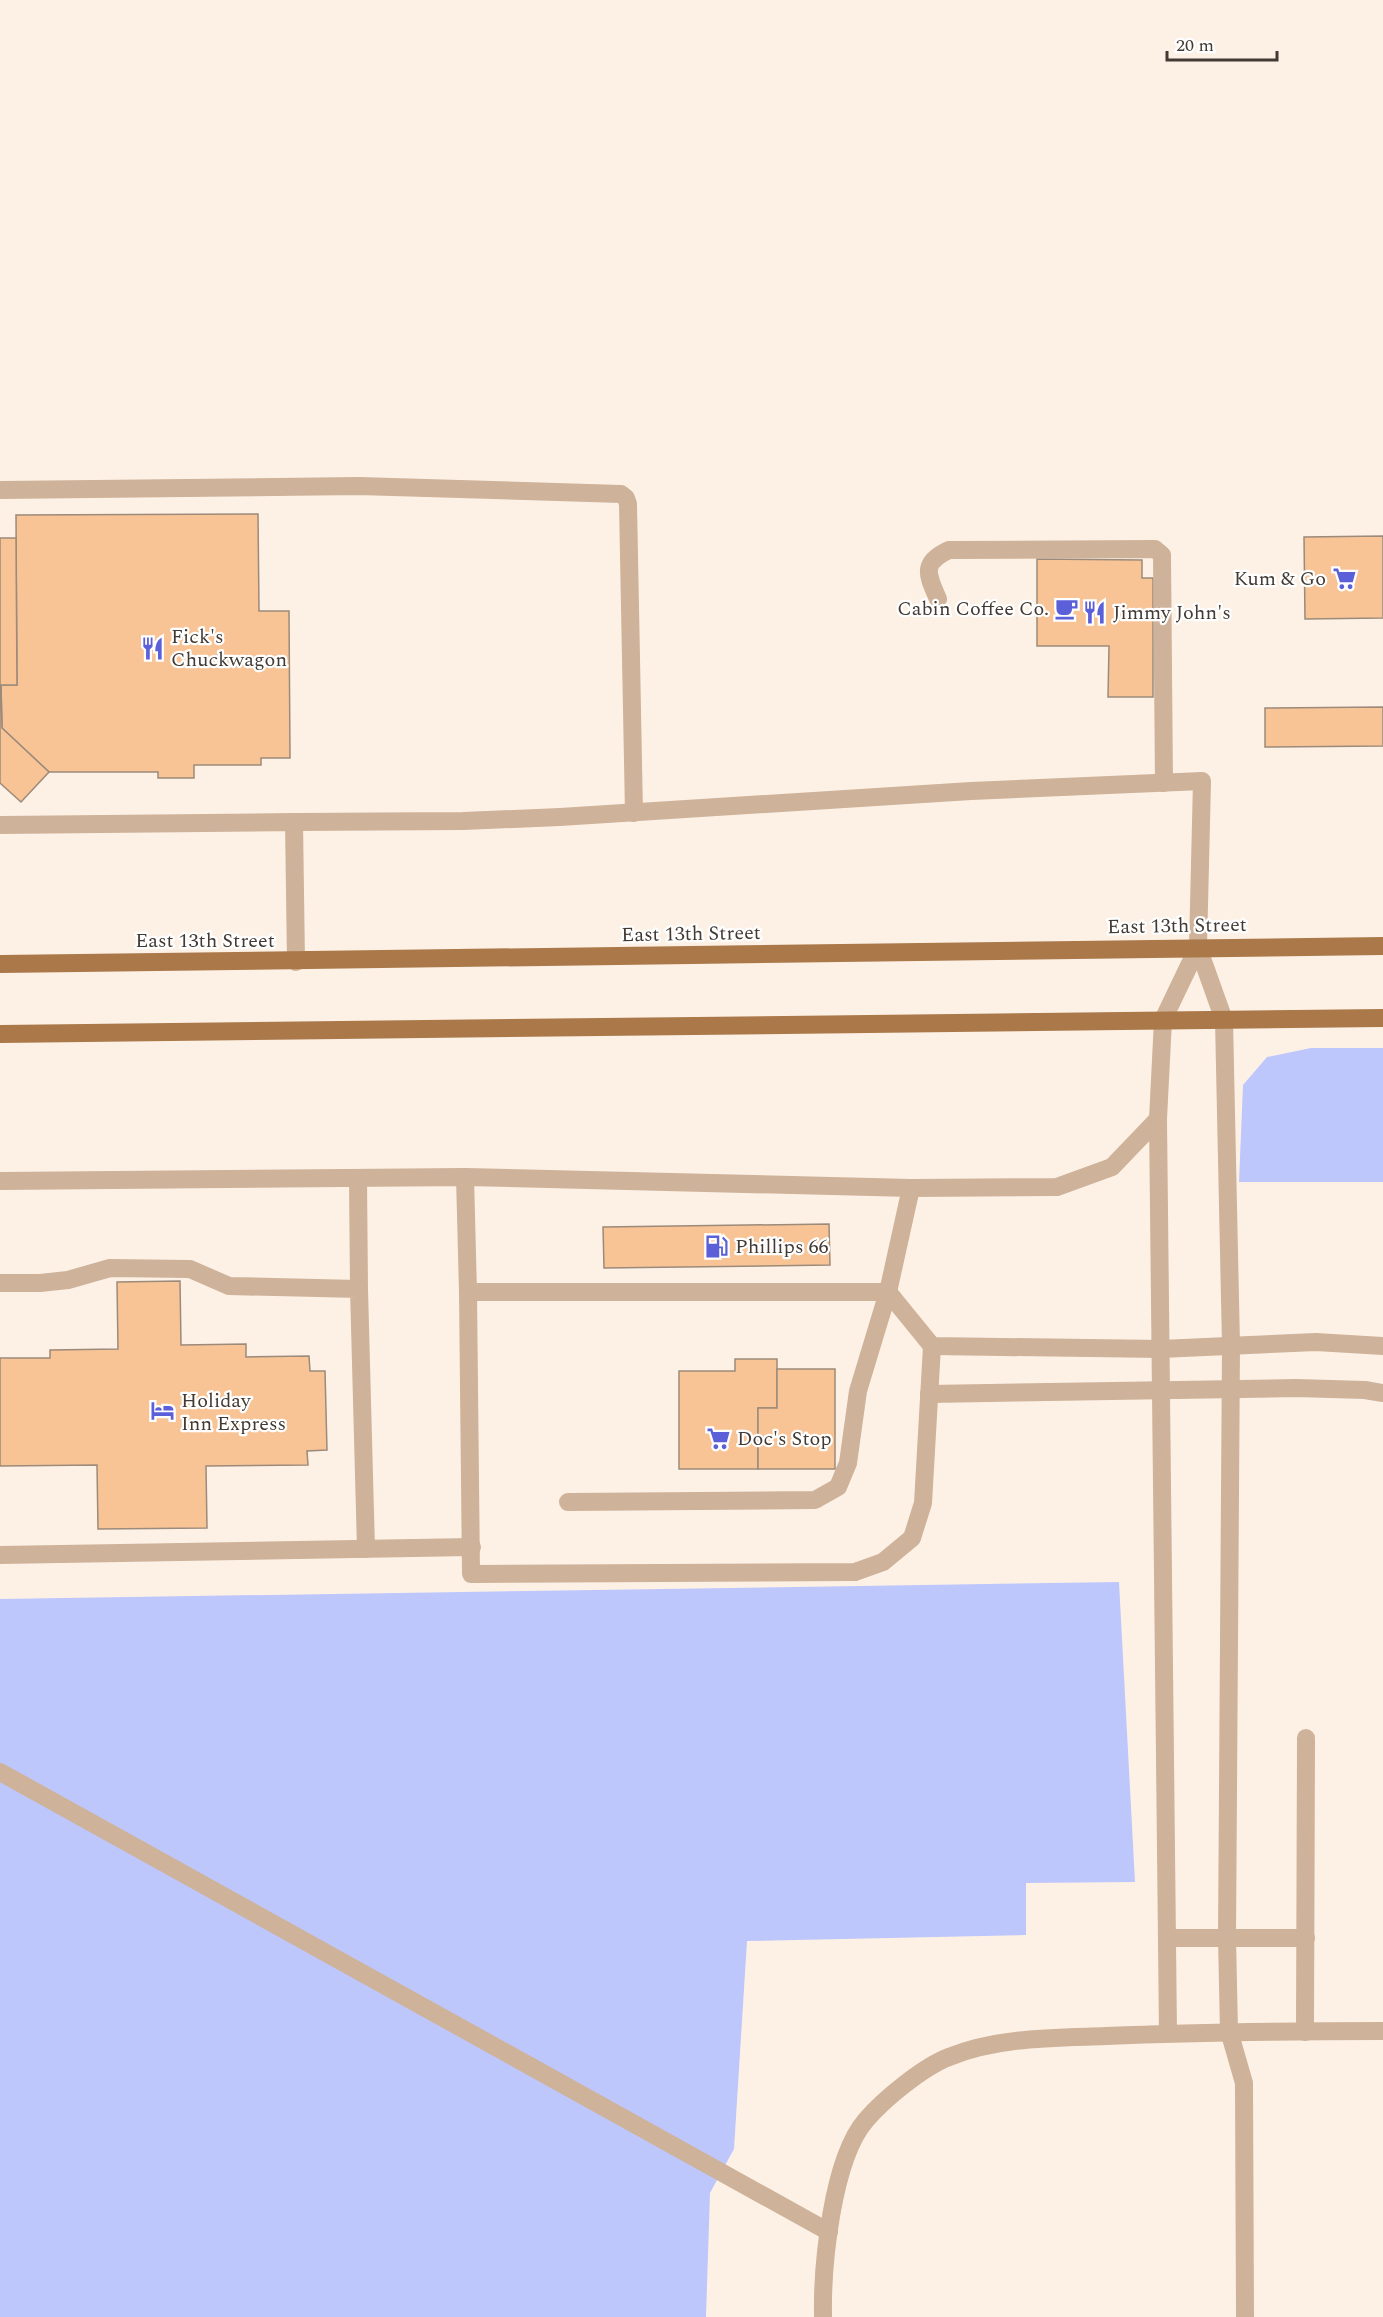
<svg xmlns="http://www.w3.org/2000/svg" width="1383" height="2317" font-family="Spectral,serif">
  <rect width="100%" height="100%" fill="#fdf1e6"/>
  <g fill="#bec7fc">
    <path d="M 1311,1048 L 1383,1048 L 1383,1182 L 1239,1182 L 1243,1085 L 1267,1057 Z"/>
    <path d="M 1119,1582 L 1135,1882 L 1026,1883 L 1026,1935 L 747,1941 L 734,2149 L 710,2193 L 706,2317 L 0,2317 L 0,1599 Z"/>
  </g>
  <g fill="#f8c496" stroke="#9c8a7a" stroke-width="1.5">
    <path d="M 258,514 L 259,611 L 289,611 L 290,758 L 261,758 L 261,765 L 194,765 L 194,778 L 158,778 L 158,772 L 49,772 L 2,728 L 1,685 L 17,685 L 16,515 Z"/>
    <path d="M 1383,536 L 1383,618 L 1305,619 L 1304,537 Z"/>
    <path d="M 0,538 L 16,538 L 17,685 L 1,685 L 2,728 L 49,772 L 21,802 L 0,783 Z"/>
    <path d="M 1037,559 L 1142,560 L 1142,578 L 1153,578 L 1153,697 L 1108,697 L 1109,646 L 1037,646 Z"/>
    <path d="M 1383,707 L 1383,746 L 1265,747 L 1265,708 Z"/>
    <path d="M 829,1224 L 830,1265 L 604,1268 L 603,1227 Z"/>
    <path d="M 180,1281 L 181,1345 L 246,1344 L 246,1357 L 309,1356 L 310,1371 L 325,1371 L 327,1450 L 307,1451 L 308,1465 L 206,1466 L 207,1528 L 98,1529 L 97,1465 L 0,1466 L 0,1358 L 50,1358 L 50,1350 L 118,1349 L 117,1282 Z"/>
    <path d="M 735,1359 L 777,1359 L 777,1408 L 758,1408 L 758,1469 L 679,1469 L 679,1371 L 735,1371 Z"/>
    <path d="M 777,1369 L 835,1369 L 835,1469 L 758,1469 L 758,1408 L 777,1408 Z"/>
  </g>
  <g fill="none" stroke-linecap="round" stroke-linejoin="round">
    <g stroke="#ceb299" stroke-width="18">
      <path d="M 0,490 L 359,486 L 621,494 L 626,498 L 628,504 L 634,813"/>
      <path d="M 938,599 C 928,576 920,563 949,550 L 1155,549 L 1162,555 L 1164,783"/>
      <path d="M 294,822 L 463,821 L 560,817 L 971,791 L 1202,781 L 1198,947 L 1224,1020 L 1231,1345 L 1227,1938 L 1229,2031 L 1244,2083 L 1245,2317"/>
      <path d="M 0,825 L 294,822 L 296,962"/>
      <path d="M 465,1177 L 468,1292 L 888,1292 L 932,1346 L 1161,1349 L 1316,1342 L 1383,1346"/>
      <path d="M 358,1178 L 359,1289"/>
      <path d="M 0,1181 L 465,1177 L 911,1188 L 1057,1187 L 1112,1167 L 1158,1119"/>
      <path d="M 0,1283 L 40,1283 L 68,1280 L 110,1268 L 190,1269 L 229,1286 L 359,1289 L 366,1549"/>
      <path d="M 468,1292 L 471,1574 L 855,1572 L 883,1562 L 912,1538 L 923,1503 L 932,1346"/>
      <path d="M 929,1394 L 1296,1388 L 1365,1390 L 1383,1393"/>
      <path d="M 568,1502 L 815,1500 L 838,1487 L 848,1463 L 858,1391 L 888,1292 L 911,1188"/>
      <path d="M 0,1555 L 472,1547"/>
      <path d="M 0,1772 L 829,2232"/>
      <path d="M 1167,1938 L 1306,1938"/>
      <path d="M 1305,2032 L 1306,1738"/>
      <path d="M 1168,2033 L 1158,1119 L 1163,1020 L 1198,947"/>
      <path d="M 823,2317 C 822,2266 832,2159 866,2120 C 884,2099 923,2067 949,2057 C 998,2037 1054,2038 1106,2036 C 1198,2032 1290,2031 1383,2031"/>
    </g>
    <g stroke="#ab7949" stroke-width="18">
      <path d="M 0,964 C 461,961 922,949 1383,946"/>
      <path d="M 0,1034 L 1383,1018"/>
    </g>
  </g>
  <defs>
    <symbol id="supermarket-bare" viewBox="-9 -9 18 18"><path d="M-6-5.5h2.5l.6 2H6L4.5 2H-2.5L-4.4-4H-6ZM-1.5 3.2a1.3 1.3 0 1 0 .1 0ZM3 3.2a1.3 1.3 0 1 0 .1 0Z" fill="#5c60d8" stroke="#fff" stroke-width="2.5" paint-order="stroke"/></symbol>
    <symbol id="cafe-bare" viewBox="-9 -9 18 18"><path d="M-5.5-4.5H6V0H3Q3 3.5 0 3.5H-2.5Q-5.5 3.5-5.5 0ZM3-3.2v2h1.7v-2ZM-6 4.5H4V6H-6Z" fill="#5c60d8" stroke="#fff" stroke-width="2.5" paint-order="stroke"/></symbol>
    <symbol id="restaurant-bare" viewBox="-9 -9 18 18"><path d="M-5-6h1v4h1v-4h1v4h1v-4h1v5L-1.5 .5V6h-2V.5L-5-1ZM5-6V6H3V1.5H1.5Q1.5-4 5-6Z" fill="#5c60d8" stroke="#fff" stroke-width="2.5" paint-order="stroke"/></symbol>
    <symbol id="fuel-bare" viewBox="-9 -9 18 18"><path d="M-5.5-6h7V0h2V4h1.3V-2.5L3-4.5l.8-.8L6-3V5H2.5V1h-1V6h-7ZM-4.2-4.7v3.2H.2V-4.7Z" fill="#5c60d8" stroke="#fff" stroke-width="2.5" paint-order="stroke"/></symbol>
    <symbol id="hotel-bare" viewBox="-9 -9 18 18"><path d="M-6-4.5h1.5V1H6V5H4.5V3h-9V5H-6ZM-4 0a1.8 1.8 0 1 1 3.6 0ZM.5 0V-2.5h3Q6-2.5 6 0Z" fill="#5c60d8" stroke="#fff" stroke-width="2.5" paint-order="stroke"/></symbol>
  </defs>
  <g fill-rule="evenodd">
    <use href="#supermarket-bare" x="1328" y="562" width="33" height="33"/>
    <use href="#cafe-bare" x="1050" y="592" width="33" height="33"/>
    <use href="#restaurant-bare" x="1078" y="596" width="33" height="33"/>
    <use href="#restaurant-bare" x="136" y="632" width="33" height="33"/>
    <use href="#fuel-bare" x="700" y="1230" width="33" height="33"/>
    <use href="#hotel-bare" x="146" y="1394" width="33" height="33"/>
    <use href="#supermarket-bare" x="702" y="1422" width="33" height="33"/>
  </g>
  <g text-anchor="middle" stroke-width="4.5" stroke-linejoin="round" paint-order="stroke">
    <g font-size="20" fill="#423a33" stroke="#fff" text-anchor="start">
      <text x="1326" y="585" text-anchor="end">Kum &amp; Go</text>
      <text x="1049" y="615" text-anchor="end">Cabin Coffee Co.</text>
      <text x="1113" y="619">Jimmy John's</text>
      <text x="171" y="643">Fick's<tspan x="171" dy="23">Chuckwagon</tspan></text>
      <text x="735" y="1253">Phillips 66</text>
      <text x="181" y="1407">Holiday<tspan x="181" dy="23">Inn Express</tspan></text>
      <text x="737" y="1445">Doc's Stop</text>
    </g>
    <g font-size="20" fill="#423a33" stroke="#fff">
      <text transform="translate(1177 925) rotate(-1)" y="7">East 13th Street</text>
      <text transform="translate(691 933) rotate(-1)" y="7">East 13th Street</text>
      <text x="205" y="947">East 13th Street</text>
    </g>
  </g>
  <path d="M1167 51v9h110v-9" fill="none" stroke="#423a33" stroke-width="3"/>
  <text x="1176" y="51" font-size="18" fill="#423a33" stroke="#ffffff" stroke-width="4.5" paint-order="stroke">20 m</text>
</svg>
